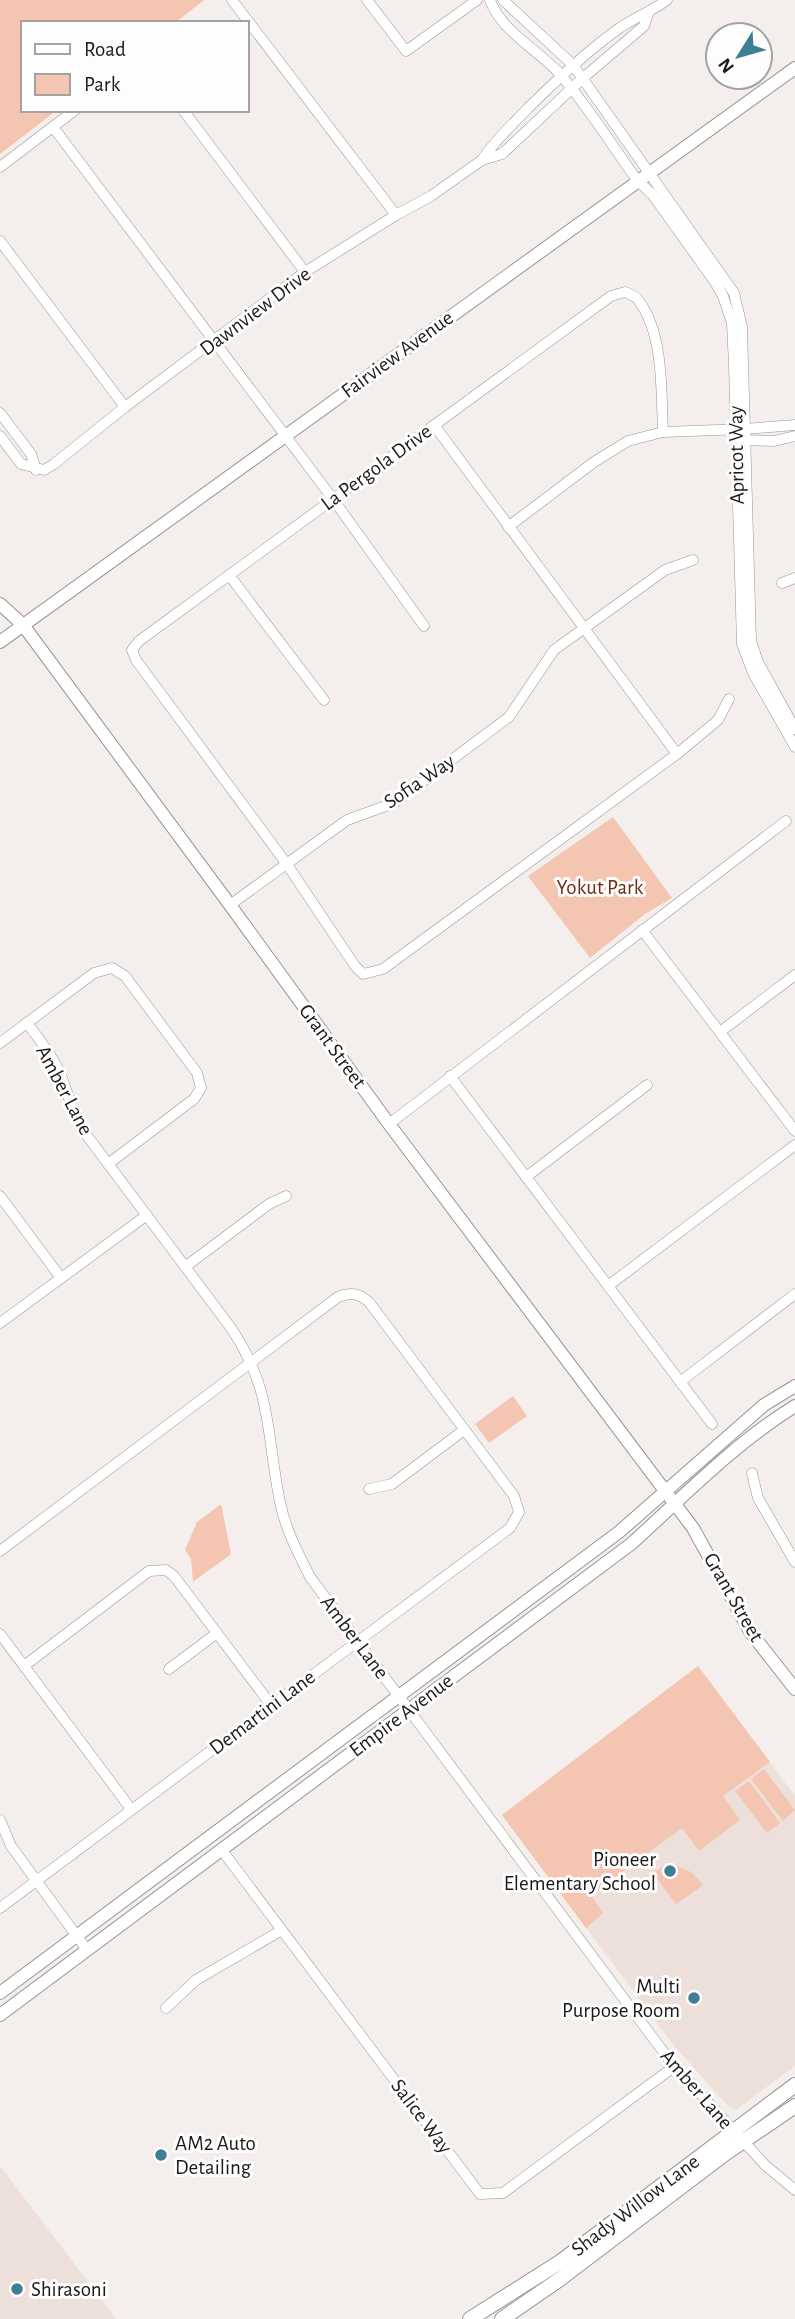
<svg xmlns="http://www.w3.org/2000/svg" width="795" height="2319" font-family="'Alegreya Sans',sans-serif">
  <rect width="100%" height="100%" fill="#f4efed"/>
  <g fill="#ede0da">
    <path d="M 698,1666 L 795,1796 L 795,2066 L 736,2110 L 728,2106 L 675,2047 L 502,1815 Z"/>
    <path d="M 0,2166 L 35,2212 L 116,2319 L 0,2319 Z"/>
  </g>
  <g fill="#f4c5b1">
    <path d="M 0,0 L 204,0 L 175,23 L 23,23 L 23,110 L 57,110 L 0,154 Z"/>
    <path d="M 613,817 L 672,898 L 645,914 L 590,958 L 528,876 Z"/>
    <path d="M 513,1396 L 527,1416 L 489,1443 L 475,1424 Z"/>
    <path d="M 221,1504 L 231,1554 L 193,1582 L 191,1559 L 185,1550 L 197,1522 Z"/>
    <path d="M 698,1666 L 770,1762 L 723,1796 L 740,1820 L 699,1851 L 682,1828 L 591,1895 L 603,1913 L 586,1928 L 502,1815 Z"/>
    <path d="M 764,1769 L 795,1810 L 783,1821 L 751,1779 Z"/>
    <path d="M 749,1781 L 780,1823 L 767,1833 L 735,1791 Z"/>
    <path d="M 671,1864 L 691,1872 L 703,1885 L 676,1904 L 653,1873 L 663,1866 Z"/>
  </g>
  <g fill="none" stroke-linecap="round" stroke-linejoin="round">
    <defs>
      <g id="minor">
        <path d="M 232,0 L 396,215"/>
        <path d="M 367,0 L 406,51 L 477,0"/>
        <path d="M 490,0 C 501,31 538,50 560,74 C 588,107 612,145 637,180 L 652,194 L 715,282 L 723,296 L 732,323 L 734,365 L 742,644 L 753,673 L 795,747"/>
        <path d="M 503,0 L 573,65 L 734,293 L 742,327 L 751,641 L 758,662 L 795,729"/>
        <path d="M 183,110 L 305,272"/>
        <path d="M 53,127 L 333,499 L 424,626"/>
        <path d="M 482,160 C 495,140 512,125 528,108 C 558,79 587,51 621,27 C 636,17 652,11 667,0"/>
        <path d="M 0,167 L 75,110"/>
        <path d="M 0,241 L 125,407"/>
        <path d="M 0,413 L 31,454 L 36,470"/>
        <path d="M 434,425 L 677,754"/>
        <path d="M 663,432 C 661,391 664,335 639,301 C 636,296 630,294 625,292 L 611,296 L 139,641 L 132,650 L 136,660 L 286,863 L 355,966 L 363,974 L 383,969 L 677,754 L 718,720 L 729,699"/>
        <path d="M 0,436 L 21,464 L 44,470 L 54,464 L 125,407 L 305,272 L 396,215 L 431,196 L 482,160 L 502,154 L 583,78 L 644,26 L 648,14"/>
        <path d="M 745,440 L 774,441 L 795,436"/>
        <path d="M 508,527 L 594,462 L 628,441 L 663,432 L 745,429 L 795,425"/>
        <path d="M 229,575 L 324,700"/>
        <path d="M 782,583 L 795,578"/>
        <path d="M 230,905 L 347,820 L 394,803 L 509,717 L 554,650 L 665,570 L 693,560"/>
        <path d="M 642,930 L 795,1131"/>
        <path d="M 27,1023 C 39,1039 52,1055 60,1073 C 67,1090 71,1108 79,1125 L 231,1328 C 273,1390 266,1434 280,1502 C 285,1528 298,1553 310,1577 L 668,2058 L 765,2165 L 795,2190"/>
        <path d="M 720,1032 L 795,975"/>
        <path d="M 0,1043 L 94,973 L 112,968 L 125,976 L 197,1073 L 201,1088 L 194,1099 L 108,1164"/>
        <path d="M 450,1076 L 712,1424"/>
        <path d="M 389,1124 L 786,821"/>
        <path d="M 526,1177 L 647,1085"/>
        <path d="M 0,1196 L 61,1278"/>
        <path d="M 185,1267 L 269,1204 L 286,1196"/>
        <path d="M 608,1286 L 795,1145"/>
        <path d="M 0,1323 L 147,1215"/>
        <path d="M 680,1382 L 795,1294"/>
        <path d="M 752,1473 L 758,1498 L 795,1562"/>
        <path d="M 369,1489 L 392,1484 L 464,1430"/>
        <path d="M 0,1551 L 338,1297 C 351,1292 358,1293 369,1302 L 514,1496 L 519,1512 L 510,1528 L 0,1908"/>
        <path d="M 0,1634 L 131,1809"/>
        <path d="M 24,1666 L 149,1571 L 166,1570 L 174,1576 L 271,1705"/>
        <path d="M 169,1669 L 217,1633"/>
        <path d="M 0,1820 L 11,1846 L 87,1950"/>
        <path d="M 221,1849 L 480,2194 L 503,2193 L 675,2066"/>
        <path d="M 166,2008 L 196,1980 L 282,1930"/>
      </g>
      <g id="tertiary">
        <path d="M 0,604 L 23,625 L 230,905 L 389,1124 L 693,1528 L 751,1633 L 795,1689"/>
        <path d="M 0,642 L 795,68"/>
        <path d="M 0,1993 L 619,1532 L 764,1405 L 795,1386"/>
        <path d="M 0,2015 L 631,1544 C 683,1497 735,1443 795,1406"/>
      </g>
      <g id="secondary">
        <path d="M 470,2319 L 560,2262 L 795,2085"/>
        <path d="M 502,2319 L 560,2279 L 726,2153 L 795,2106"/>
      </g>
    </defs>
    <use href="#minor" stroke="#999492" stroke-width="11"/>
    <use href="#tertiary" stroke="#999492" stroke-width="14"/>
    <use href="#secondary" stroke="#999492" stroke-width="16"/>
    <use href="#minor" stroke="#fff" stroke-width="10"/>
    <use href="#tertiary" stroke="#fff" stroke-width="12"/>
    <use href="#secondary" stroke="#fff" stroke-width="14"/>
  </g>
  <g fill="#3f7e93" stroke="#fefdfd" stroke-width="2.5">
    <circle cx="670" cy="1871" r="7"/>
    <circle cx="694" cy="1998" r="7"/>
    <circle cx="161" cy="2155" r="7"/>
    <circle cx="17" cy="2289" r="7"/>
  </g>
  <g text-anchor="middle" stroke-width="6" stroke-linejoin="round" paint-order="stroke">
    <g font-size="21" fill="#1c1a19" stroke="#fefdfd">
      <text transform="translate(255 311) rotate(-37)" y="7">Dawnview Drive</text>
      <text transform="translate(397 354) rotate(-36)" y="7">Fairview Avenue</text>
      <text transform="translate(736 455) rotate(-91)" y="7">Apricot Way</text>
      <text transform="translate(376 467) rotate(-36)" y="7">La Pergola Drive</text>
      <text transform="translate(419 781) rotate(-34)" y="7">Sofia Way</text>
      <text transform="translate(333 1046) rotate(54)" y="7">Grant Street</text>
      <text transform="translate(65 1090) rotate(62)" y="7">Amber Lane</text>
      <text transform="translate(734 1597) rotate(60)" y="7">Grant Street</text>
      <text transform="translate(355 1637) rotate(53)" y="7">Amber Lane</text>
      <text transform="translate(262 1712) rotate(-37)" y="7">Demartini Lane</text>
      <text transform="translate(401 1715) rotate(-37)" y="7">Empire Avenue</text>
      <text transform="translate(697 2089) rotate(49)" y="7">Amber Lane</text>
      <text transform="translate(422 2116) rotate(53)" y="7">Salice Way</text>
      <text transform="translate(635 2205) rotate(-37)" y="7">Shady Willow Lane</text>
    </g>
    <g font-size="21" fill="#6c2e0e" stroke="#fefdfd">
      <text x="600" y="894">Yokut Park</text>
    </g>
    <g font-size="21" fill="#1c1a19" stroke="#fefdfd" text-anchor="end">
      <text x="656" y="1866">Pioneer<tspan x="656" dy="24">Elementary School</tspan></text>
      <text x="680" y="1993">Multi<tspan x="680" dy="24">Purpose Room</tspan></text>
      <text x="175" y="2150" text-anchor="start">AM2 Auto<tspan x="175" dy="24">Detailing</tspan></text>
      <text x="31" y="2296" text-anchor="start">Shirasoni</text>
    </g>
  </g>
  <rect x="21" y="21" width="228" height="91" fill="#fefdfd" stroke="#a4a2a2" stroke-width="2"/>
  <rect x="35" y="44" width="35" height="10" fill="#ffffff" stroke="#a4a2a2" stroke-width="2"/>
  <text x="84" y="56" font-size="21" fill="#1c1a19">Road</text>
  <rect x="35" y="74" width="35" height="21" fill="#f4c5b1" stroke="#a4a2a2" stroke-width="2"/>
  <text x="84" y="91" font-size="21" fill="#1c1a19">Park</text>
  <g transform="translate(739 56) rotate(233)"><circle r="33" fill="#fefdfd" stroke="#a4a2a2" stroke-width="2"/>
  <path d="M0-5L12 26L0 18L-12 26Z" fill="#3f7e93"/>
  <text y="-10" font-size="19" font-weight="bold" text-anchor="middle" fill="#1c1a19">N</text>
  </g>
</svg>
